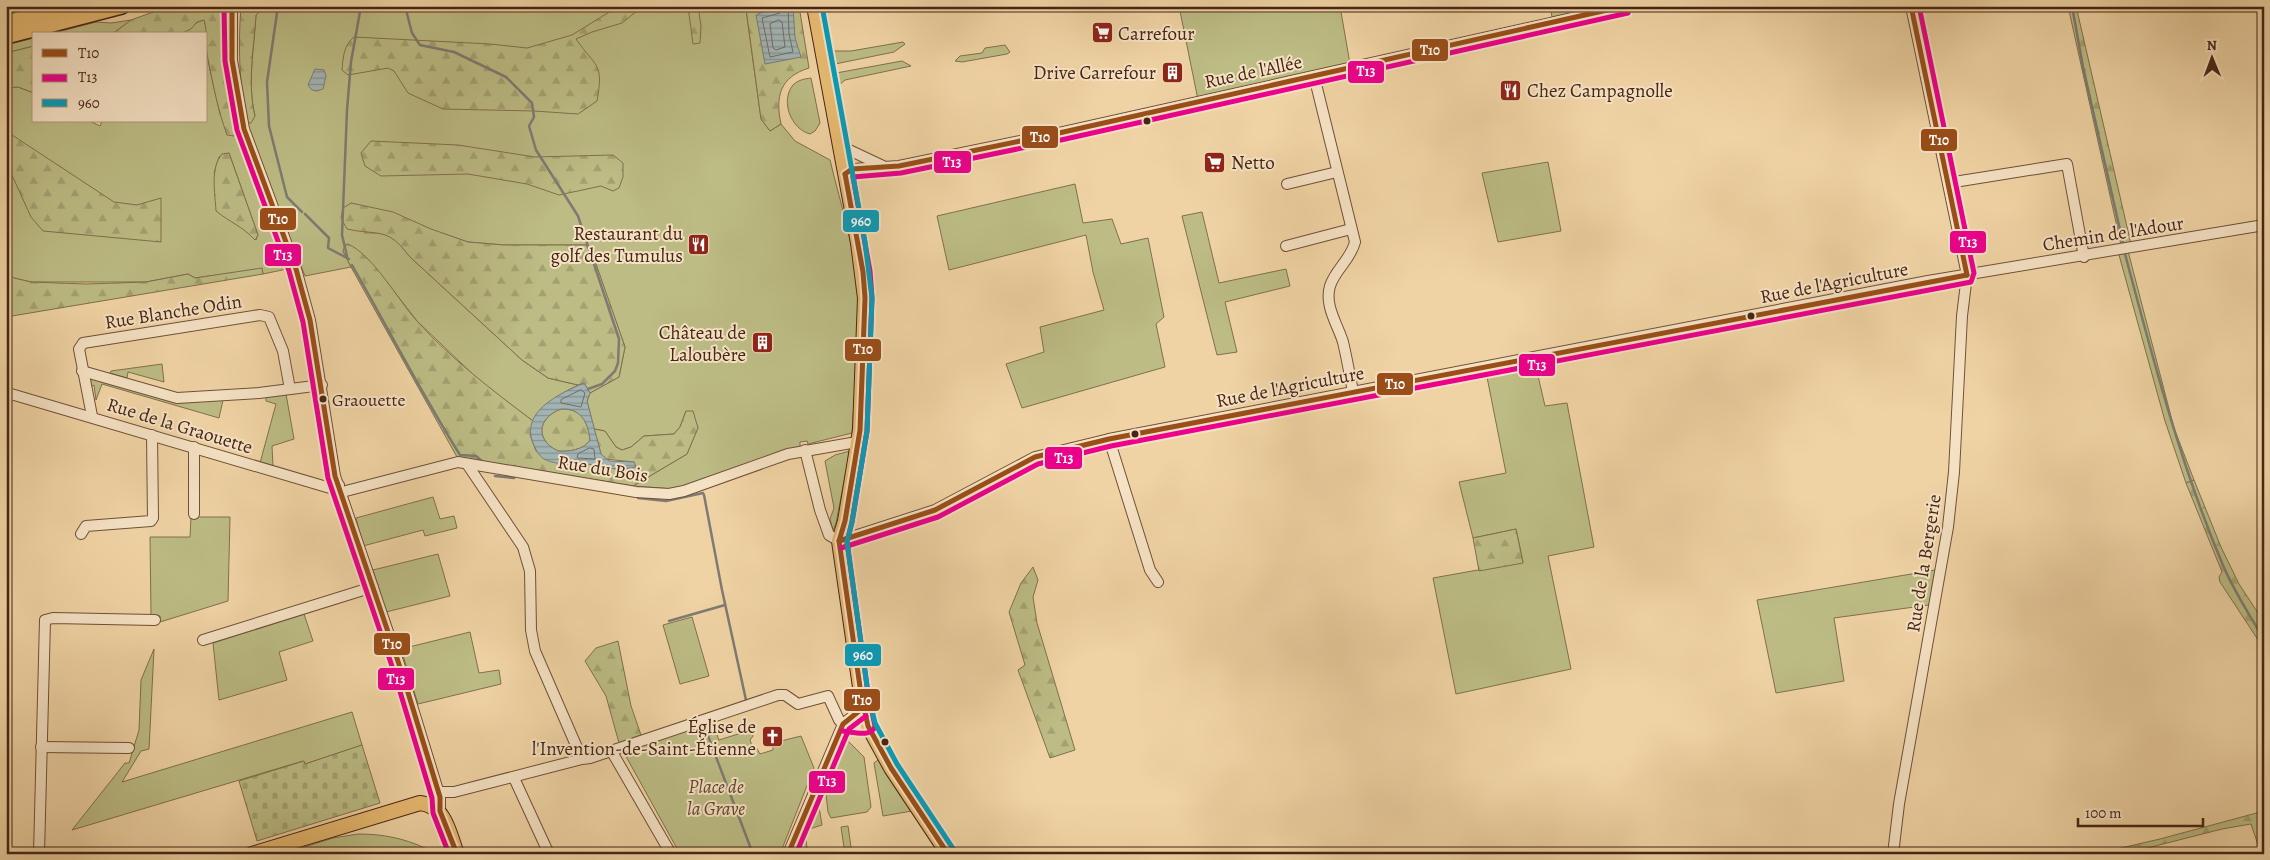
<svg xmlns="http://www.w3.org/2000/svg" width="2270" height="860" font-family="Alegreya,serif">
  <defs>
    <pattern id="forest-firs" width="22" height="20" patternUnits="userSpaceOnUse" patternTransform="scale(1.25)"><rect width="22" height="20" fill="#bcbc84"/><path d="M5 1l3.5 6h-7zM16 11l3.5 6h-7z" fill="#a3a171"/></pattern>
    <pattern id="cemetery-stones" width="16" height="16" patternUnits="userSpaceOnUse" patternTransform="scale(1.25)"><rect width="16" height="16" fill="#bcbc84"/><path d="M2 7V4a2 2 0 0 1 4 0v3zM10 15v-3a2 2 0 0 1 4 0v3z" fill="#a3a171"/></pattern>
    <pattern id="water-rules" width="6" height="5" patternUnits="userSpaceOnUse" patternTransform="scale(1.25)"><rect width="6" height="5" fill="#a1b4b3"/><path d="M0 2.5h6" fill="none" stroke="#859290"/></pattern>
  </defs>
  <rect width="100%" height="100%" fill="#f0d3a4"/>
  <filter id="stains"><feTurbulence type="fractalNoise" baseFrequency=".004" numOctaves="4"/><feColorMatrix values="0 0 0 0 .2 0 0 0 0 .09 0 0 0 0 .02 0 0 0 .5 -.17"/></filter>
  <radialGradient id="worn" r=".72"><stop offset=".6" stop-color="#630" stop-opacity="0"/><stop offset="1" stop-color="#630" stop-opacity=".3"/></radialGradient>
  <g fill="#bcbc84" stroke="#81704c" fill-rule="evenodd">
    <path d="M 280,6 L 748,6 L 746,9 L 761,119 L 770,131 L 781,124 L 795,141 L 830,160 C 841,206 857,254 859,303 C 860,343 854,391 852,433 L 808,444 L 807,441 L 800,442 L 800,446 L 698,484 L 675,489 L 633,486 L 687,454 L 698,427 L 686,411 L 680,427 L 674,434 L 644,436 L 631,447 L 622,450 L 616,447 L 605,431 L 594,429 L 587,401 L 590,393 L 619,377 L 625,347 L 595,262 L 586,245 L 504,245 L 468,242 L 351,203 L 365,233 C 389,232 395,237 409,256 L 522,360 L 548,378 L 578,385 C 559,395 544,402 533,421 L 482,383 L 417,321 L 379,272 L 343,251 L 351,267 L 305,276 L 270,189 L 247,123 L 255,116 C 247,83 254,48 256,15 L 264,7 Z"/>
    <path d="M 1179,6 L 1340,6 L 1350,64 L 1198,100 Z"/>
    <path d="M 1550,6 L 1602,6 L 1552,17 Z"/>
    <path d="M 131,20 L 115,32 L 107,34 L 50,34 L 96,22 L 111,23 Z"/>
    <path d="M 204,20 L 207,30 L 207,56 L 220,114 L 234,136 L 237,132 L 287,269 L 263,274 L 262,269 L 195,278 L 188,274 L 146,282 L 31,282 L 14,278 L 6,271 L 6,88 L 18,87 L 34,93 L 34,121 L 90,121 L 100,126 L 102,121 L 206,121 L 206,34 L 180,34 C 191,29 194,22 204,20 ZM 229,153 L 258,235 L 256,240 L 243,228 L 214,173 L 219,157 Z"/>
    <path d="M 34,38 L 34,46 L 6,53 L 6,45 Z"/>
    <path d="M 903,42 L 905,44 L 894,52 L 835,64 L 833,51 L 851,51 Z"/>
    <path d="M 1005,45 L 1010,52 L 1007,54 L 962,62 L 955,61 L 960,56 L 982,53 L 985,48 Z"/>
    <path d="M 902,61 L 911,66 L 845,80 L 838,86 L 836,73 Z"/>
    <path d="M 811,78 L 820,123 L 815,131 L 810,134 C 791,129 780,101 793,85 C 798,80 804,79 811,78 Z"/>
    <path d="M 1548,162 L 1561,231 L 1498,242 L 1482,173 Z"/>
    <path d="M 1075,184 L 1083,223 L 1112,219 L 1121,244 L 1148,238 L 1164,317 L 1156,324 L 1165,367 L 1022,408 L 1006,364 L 1044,352 L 1040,327 L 1104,310 L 1093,272 L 1086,235 L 949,270 L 937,216 Z"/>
    <path d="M 1202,212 L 1219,283 L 1286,269 L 1290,286 L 1225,302 L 1237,352 L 1217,355 L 1182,216 Z"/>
    <path d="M 2128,251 L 2174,428 L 2194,480 L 2186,483 L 2165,421 L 2119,255 Z"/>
    <path d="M 1535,363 L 1545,406 L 1567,403 L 1594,547 L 1548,556 L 1571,669 L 1456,694 L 1433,578 L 1523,562 L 1516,529 L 1473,538 L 1459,482 L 1506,473 L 1486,372 Z"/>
    <path d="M 162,364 L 164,382 L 128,372 L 127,378 L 110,373 L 111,371 Z"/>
    <path d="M 90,377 L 176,402 L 223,400 L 219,418 L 102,384 L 96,400 L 94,385 L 89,388 Z"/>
    <path d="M 286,394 L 294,439 L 272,446 L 273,466 L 260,463 L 276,404 L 266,401 L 266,397 Z"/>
    <path d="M 850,451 L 836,523 L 833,530 L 830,519 L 834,508 L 825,461 L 835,455 Z"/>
    <path d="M 433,497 L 440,519 L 454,516 L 457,528 L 425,536 L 423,530 L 363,546 L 356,518 Z"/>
    <path d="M 191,517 L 230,517 L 228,601 L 160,622 L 160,616 L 151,615 L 150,537 L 190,537 Z"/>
    <path d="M 438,554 L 450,596 L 386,612 L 373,570 Z"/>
    <path d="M 1935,570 L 1929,605 L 1834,618 L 1844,681 L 1776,693 L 1757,600 Z"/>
    <path d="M 304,614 L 313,641 L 279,652 L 287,680 L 219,700 L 213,643 Z"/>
    <path d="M 692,617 L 709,676 L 680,684 L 663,625 Z"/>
    <path d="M 470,632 L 479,673 L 499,670 L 501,684 L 418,704 L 401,649 Z"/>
    <path d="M 154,649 L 149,749 L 141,751 L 122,782 L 352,712 L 362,745 L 305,764 L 303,761 L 72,830 L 125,763 L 129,763 L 139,730 L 141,680 Z"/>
    <path d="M 712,722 L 719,740 L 751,730 L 753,736 L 750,740 L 752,746 L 756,747 L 760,754 L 773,750 L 773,743 L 801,736 L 814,768 L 780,854 L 680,854 L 623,751 Z"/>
    <path d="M 844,737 L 864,757 L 871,807 L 867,812 L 831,818 L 828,812 L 825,785 L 823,785 L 822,782 L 835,756 L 833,755 Z"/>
    <path d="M 878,760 L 886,767 L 912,811 L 883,816 L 874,763 Z"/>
    <path d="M 816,798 L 820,800 L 818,801 L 822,825 L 803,831 Z"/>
    <path d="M 848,826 L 852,854 L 845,854 L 841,827 Z"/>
    <path d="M 358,834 C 388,834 411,840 437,854 L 282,854 L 333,838 Z"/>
    <path d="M 805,834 L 808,854 L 793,854 L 802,835 Z"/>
  </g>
  <g fill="url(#forest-firs)" stroke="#81704c">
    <path d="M 170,6 L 223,6 L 224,60 L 237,132 L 234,136 L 227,135 C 218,110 213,85 208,59 C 205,45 208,33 204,20 L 197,22 L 191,29 L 180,34 L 107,34 L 115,32 L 131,20 Z"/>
    <path d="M 241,6 L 280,6 L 264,7 L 256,15 C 254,48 247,84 255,116 L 251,123 L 247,123 C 239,85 238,46 241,6 Z"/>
    <path d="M 619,6 L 643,6 L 622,23 L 592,32 L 576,39 C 596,68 604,62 597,101 L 578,114 L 534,111 L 443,109 L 408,93 L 394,71 L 388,68 L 348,75 L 342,70 C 343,57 344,45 354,37 L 490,44 L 527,48 L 572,35 Z"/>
    <path d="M 688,6 L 698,6 L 701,26 L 700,43 L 693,44 Z"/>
    <path d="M 748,6 L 799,6 L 809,68 C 780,77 775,96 781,124 L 770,131 L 761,119 L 746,9 Z"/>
    <path d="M 2068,6 L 2076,6 L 2131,244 L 2121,245 Z"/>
    <path d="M 34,46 L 34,93 L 18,87 L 6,88 L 6,53 Z"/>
    <path d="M 6,131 L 114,202 L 137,205 L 161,198 L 161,242 L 43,231 L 31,217 L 6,162 Z"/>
    <path d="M 371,141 L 458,145 L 535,157 L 613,155 L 623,163 L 623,177 L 619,188 L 613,191 L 601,186 L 559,195 L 527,184 L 468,174 L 381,176 L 365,166 L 361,153 Z"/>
    <path d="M 229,153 L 258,235 L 255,240 C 242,226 231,223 216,211 C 215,193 210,168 222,154 Z"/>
    <path d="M 351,203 L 393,212 L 431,229 L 468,242 L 504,245 L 586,245 L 595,261 L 625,347 L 619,377 L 590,393 L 584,383 L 578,385 L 548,378 L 522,360 L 409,256 C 387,226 378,236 347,229 L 341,218 L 343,208 Z"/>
    <path d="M 348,244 C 373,255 398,300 417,321 C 451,359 492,390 533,421 L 530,435 L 536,451 L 616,469 L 636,467 L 634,462 L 605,459 L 601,454 L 594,429 L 605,431 L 616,447 L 622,450 L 631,447 L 644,436 L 674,434 L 680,427 L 686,411 L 693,411 L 698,428 L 687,454 L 633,486 L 457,457 L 351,267 L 343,251 L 345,245 Z"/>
    <path d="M 262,268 L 263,274 L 6,317 L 6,271 L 14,278 L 31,282 L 86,284 L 146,282 L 188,274 L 195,278 Z"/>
    <path d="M 561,409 C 581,408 588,422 590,440 C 584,450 568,452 558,451 C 535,440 537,418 561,409 Z"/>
    <path d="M 2194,480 L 2221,547 L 2239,584 L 2264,622 L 2264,649 L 2220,582 L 2219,577 L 2222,572 L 2186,483 Z"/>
    <path d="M 1516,529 L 1523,563 L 1479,571 L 1473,538 Z"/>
    <path d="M 1033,567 L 1038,580 L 1033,597 L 1037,623 L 1075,750 L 1050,758 L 1018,670 L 1025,665 L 1009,612 L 1021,583 Z"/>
    <path d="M 618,641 L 631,706 L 641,735 L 619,743 L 606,696 L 585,661 L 596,648 Z"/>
    <path d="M 2264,811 L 2264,818 L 2258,820 L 2264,838 L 2264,854 L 2261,854 L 2251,824 L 2222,829 L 2124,854 L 2095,854 L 2160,839 Z"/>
  </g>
  <path fill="url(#cemetery-stones)" stroke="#81704c" d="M 362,745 L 380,803 L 257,841 L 239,781 L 304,761 L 305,764 Z"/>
  <g fill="url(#water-rules)" stroke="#7d7b73" fill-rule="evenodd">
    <path d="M 793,7 L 795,38 L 801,57 L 765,64 L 756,15 L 763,12 Z"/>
    <path d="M 315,69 L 324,70 L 326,76 L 323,89 L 317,91 L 312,90 L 308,85 Z"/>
    <path d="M 584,383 L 590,393 L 587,401 L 601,454 L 609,461 L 634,462 L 636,467 C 630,468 623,469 617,469 C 611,469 604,466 598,465 C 581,463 559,467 544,459 C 538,455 536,450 533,443 C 520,411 561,393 584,383 ZM 561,409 C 581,408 588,422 590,440 C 584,450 568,452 558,451 C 535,440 537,418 561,409 Z"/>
  </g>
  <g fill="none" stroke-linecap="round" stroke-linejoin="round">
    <g stroke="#746c64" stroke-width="1">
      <path d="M 783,6 L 780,13 L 762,18 L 770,57 L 793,52 L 789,34 L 788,6"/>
      <path d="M 779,20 L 782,22 L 785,47 L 776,50 L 773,48 L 770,24 Z"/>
      <path d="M 581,390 L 585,393 L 581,407 L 561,403 L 561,400 Z"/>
      <path d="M 590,448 L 594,449 L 595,459 L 577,458 L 578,454 Z"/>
    </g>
    <g stroke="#7d7b73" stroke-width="2.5">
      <path d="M 278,6 L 267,82 L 269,126 L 287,197 L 302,212"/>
      <path d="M 405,6 L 412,33 L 420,45 L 454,52 L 506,77 L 532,103 L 534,117 L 529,126 L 536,150 L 578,216 L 619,339 L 618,363 L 615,371 L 602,384 L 588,389"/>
      <path d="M 2072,6 L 2083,67 L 2123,243"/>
      <path d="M 305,214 L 329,238 L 328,248 L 349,259"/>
      <path d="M 2125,254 C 2153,359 2180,463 2222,563 C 2233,590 2250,615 2264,640"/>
      <path d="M 347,256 L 342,235 L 347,110 L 351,62 L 361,6"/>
      <path d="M 352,265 C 388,328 421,393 460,455 L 476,456 L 483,462"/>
      <path d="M 495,476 L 514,478"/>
      <path d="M 638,498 L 666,501 L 703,493 L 704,495 L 722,590 L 746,700"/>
      <path d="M 669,621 L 725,605"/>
      <path d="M 705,728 L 753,854"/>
    </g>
    <defs>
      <g id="minor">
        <path d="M 232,6 L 232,60 L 244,129 L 296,269 L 310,320 L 335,476 L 402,673 L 440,797 L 440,811"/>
        <path d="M 1314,76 L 1355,242 C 1351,259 1335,270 1330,286 C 1324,306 1338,325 1343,342 C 1347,359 1350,376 1353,392"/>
        <path d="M 840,149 L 849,150 L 883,166"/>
        <path d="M 845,174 L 852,169 L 899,166 L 1059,133 L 1626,6"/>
        <path d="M 1948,183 L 2067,164 L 2084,257"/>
        <path d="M 1287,184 L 1337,172"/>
        <path d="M 1286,246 L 1351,229"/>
        <path d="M 82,371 L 177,398 L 259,393 L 322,385"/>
        <path d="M 11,394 L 330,488 L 339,485"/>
        <path d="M 92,416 L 79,349 L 83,343 L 260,315 L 269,317 L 283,351 L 290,389"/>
        <path d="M 1109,439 L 1150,570 L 1158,582"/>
        <path d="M 805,450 L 820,510 L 829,535 L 839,541 L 935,510 L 1035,457 L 1109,439 L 1928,281 L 2264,225"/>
        <path d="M 467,464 L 523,547 L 530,571 L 531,630 L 535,651 L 582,759"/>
        <path d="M 342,492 L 458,462 L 636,492 L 669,494 L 684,491 L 788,454 L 857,442"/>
        <path d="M 194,514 L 194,447"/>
        <path d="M 81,534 L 86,526 L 151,521 L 153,518 L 152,435"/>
        <path d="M 203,640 L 373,587"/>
        <path d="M 41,747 L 129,748"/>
        <path d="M 612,752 L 671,854"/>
        <path d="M 514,778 L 549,854"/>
        <path d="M 438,792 L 454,792 L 582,759 L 590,758 L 778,695 L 785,695 L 798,704 L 828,696 L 839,720 L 843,724 L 868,726"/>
        <path d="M 39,854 L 45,620 L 53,618 L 155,620"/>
        <path d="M 788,854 L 843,724 L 863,708"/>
        <path d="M 1893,854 L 1899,804 L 1948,527 L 1954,472 L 1962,316 L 1967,275 L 1911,6"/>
      </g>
      <g id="major">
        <path d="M 814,6 L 858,243 L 865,298 L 860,430 L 845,521 L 839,541 L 861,694 L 868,726 L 891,768 L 948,854"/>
        <path d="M 252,854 L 420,803 C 446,806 449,833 457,854"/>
      </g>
      <g id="highway">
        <path d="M 6,23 L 73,6"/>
        <path d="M 6,36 L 122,6"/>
      </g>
    </defs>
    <use href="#minor" stroke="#705038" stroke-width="12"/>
    <use href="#major" stroke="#462514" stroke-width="16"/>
    <use href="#highway" stroke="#462514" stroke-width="18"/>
    <use href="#minor" stroke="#f5e2c4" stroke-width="10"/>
    <use href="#major" stroke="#e8ba72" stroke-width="14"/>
    <use href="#highway" stroke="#e8ba72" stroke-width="15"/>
    <defs>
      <g id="bus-1">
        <path d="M 232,6 L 232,60 L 244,129 L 296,269 L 310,320 L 335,476 L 402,673 L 440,797 L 440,811 L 457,854"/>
        <path d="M 1911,6 L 1967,275"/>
        <path d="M 845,174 L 852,169 L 899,166 L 1059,133 L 1625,6"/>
        <path d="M 845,174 L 863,272 L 865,298 L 860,430 L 845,521 L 839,541 L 861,694 L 868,726 L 891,768 L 948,854"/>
        <path d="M 839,541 L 935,510 L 1035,457 L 1109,439 L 1967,275"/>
        <path d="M 788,854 L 843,724 L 863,708"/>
      </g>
      <g id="bus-2">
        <path d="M 224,6 L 225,61 L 237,130 L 289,271 L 303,322 L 328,478 L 395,675 L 432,798 L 433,813 L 449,854"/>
        <path d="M 841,548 L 938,517 L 1038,464 L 1111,446 L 1971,282 L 1974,273 L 1919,6"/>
        <path d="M 842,731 C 853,732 872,738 875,726 L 868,693 L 847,542 L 852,522 L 867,431 L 872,298 L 870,271 L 853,177 L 901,173 L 1061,140 L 1628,13"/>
        <path d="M 796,854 L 849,729 L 866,716"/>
      </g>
      <path id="bus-3" d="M 822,6 L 865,242 L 872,298 L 867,431 L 852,522 L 847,542 L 868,693 L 875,723 L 897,764 L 954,850"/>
    </defs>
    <use href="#bus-1" stroke="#f5e2c4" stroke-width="9"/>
    <use href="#bus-2" stroke="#f5e2c4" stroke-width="9"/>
    <use href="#bus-3" stroke="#f5e2c4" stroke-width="9"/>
    <use href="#bus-1" stroke="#9a4e19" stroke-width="5"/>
    <use href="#bus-2" stroke="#ec008c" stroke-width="5"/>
    <use href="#bus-3" stroke="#079cbb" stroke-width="5"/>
  </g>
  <defs>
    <symbol id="supermarket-square" viewBox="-11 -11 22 22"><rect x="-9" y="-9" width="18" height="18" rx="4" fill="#8f2418" stroke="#f5e2c4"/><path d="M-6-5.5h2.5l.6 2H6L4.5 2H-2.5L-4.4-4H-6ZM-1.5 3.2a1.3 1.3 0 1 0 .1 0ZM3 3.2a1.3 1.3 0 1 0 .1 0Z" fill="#fff"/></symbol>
    <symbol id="building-square" viewBox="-11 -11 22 22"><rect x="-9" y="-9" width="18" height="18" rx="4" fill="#8f2418" stroke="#f5e2c4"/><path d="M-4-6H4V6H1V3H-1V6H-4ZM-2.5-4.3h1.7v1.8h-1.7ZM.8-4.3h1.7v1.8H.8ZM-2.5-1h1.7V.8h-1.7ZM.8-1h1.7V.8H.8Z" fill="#fff"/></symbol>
    <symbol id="restaurant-square" viewBox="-11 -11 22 22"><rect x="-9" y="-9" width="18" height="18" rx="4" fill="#8f2418" stroke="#f5e2c4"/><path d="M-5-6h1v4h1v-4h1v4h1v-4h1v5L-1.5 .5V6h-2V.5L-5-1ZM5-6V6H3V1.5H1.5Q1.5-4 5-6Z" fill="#fff"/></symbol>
    <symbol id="church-square" viewBox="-11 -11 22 22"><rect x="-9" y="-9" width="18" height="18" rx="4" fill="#8f2418" stroke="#f5e2c4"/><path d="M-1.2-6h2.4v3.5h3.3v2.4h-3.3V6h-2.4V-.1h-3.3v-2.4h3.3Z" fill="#fff"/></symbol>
  </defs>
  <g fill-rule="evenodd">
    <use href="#supermarket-square" x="1090" y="20" width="25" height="25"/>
    <use href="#building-square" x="1160" y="60" width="25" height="25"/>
    <use href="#restaurant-square" x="1498" y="78" width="25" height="25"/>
    <use href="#supermarket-square" x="1202" y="150" width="25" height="25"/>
    <use href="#restaurant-square" x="686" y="232" width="25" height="25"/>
    <use href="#building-square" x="750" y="330" width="25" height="25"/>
    <use href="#church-square" x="760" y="724" width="25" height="25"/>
  </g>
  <g fill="#462514" stroke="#f5e2c4" stroke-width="2">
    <circle cx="1147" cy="121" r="4.5"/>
    <circle cx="1751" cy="316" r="4.5"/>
    <circle cx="323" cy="399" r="4.5"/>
    <circle cx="1135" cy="434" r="4.5"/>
    <circle cx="885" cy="742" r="4.5"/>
  </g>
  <g text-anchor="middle" stroke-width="4" stroke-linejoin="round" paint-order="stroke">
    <g font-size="18" fill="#462514" stroke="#f5e2c4" text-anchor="start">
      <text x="332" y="406">Graouette</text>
    </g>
    <g font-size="19" fill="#462514" stroke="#f5e2c4" text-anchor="end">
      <text x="1118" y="40" text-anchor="start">Carrefour</text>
      <text x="1156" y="79">Drive Carrefour</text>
      <text x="1527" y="97" text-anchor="start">Chez Campagnolle</text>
      <text x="1231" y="169" text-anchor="start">Netto</text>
      <text x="683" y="240">Restaurant du<tspan x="683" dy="22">golf des Tumulus</tspan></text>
      <text x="746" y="339">Château de<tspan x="746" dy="22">Laloubère</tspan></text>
      <text x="756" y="733">Église de<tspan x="756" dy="22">l'Invention-de-Saint-Étienne</tspan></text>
    </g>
    <g font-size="19" fill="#462514" stroke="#f5e2c4">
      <text transform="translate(1253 71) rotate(-12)" y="7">Rue de l'Allée</text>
      <text transform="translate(2113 233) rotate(-9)" y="7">Chemin de l'Adour</text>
      <text transform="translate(1834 282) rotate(-11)" y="7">Rue de l'Agriculture</text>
      <text transform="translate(173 311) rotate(-9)" y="7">Rue Blanche Odin</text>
      <text transform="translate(1290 386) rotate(-11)" y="7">Rue de l'Agriculture</text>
      <text transform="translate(180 425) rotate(17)" y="7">Rue de la Graouette</text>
      <text transform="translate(603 468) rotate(9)" y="7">Rue du Bois</text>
      <text transform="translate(1923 563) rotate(-81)" y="7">Rue de la Bergerie</text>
    </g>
    <g font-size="19" font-style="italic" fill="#5e432a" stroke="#f5e2c4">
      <text x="716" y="793">Place de<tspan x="716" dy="22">la Grave</tspan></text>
    </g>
  </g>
  <g stroke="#f5e2c4" stroke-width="2">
    <rect x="1411" y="38" width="38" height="24" rx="5" fill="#9a4e19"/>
    <rect x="1347" y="60" width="38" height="24" rx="5" fill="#ec008c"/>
    <rect x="1021" y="125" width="38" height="24" rx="5" fill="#9a4e19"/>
    <rect x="1920" y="128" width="38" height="24" rx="5" fill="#9a4e19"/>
    <rect x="933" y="150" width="39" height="24" rx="5" fill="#ec008c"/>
    <rect x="259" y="207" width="38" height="24" rx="5" fill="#9a4e19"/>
    <rect x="842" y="209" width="38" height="24" rx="5" fill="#079cbb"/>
    <rect x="1949" y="230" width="38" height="24" rx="5" fill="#ec008c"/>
    <rect x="264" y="243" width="38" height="24" rx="5" fill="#ec008c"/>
    <rect x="844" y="338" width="38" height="24" rx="5" fill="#9a4e19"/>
    <rect x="1518" y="353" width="38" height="24" rx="5" fill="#ec008c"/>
    <rect x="1376" y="372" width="38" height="24" rx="5" fill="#9a4e19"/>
    <rect x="1044" y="446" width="39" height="24" rx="5" fill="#ec008c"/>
    <rect x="373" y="632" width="38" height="24" rx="5" fill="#9a4e19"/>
    <rect x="844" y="643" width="38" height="24" rx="5" fill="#079cbb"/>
    <rect x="377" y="667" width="38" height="24" rx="5" fill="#ec008c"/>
    <rect x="843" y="688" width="38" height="24" rx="5" fill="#9a4e19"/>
    <rect x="808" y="770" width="38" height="24" rx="5" fill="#ec008c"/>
  </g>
  <g font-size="14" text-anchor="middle" font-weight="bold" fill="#fff">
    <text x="1430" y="55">T10</text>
    <text x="1366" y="76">T13</text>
    <text x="1040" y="142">T10</text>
    <text x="1939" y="145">T10</text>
    <text x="952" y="167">T13</text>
    <text x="278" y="224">T10</text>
    <text x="861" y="226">960</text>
    <text x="1968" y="247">T13</text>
    <text x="283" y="260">T13</text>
    <text x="863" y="354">T10</text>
    <text x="1537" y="370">T13</text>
    <text x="1395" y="389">T10</text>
    <text x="1064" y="463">T13</text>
    <text x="392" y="649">T10</text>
    <text x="863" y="660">960</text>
    <text x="396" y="684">T13</text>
    <text x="862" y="705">T10</text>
    <text x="827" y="786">T13</text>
  </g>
  <rect width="2270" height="860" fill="none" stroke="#f0d3a4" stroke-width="25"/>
  <rect x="8" y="8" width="2255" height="845" fill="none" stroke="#462514" stroke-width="2.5"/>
  <rect x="12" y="12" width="2245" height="835" fill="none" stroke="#462514"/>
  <rect x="32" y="32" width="175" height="90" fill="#f5e2c4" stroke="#af967e"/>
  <rect x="42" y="49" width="25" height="8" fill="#9a4e19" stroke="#af967e"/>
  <text x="78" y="58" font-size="15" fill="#462514">T10</text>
  <rect x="42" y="74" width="25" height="8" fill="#ec008c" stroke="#af967e"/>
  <text x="78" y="82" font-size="15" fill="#462514">T13</text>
  <rect x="42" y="99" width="25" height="8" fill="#079cbb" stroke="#af967e"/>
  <text x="78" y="108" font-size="15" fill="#462514">960</text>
  <g transform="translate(2212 58) rotate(359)" stroke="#f5e2c4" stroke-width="4" paint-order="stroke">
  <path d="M0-4L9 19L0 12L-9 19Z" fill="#462514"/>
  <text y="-8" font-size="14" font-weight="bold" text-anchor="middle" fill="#462514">N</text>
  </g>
  <path d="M2078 818v8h125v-8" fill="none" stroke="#462514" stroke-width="2.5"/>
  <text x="2085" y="818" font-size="15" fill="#462514" stroke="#f5e2c4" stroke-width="4" paint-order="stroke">100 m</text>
  <rect width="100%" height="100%" filter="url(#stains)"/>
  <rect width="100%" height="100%" fill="url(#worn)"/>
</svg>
